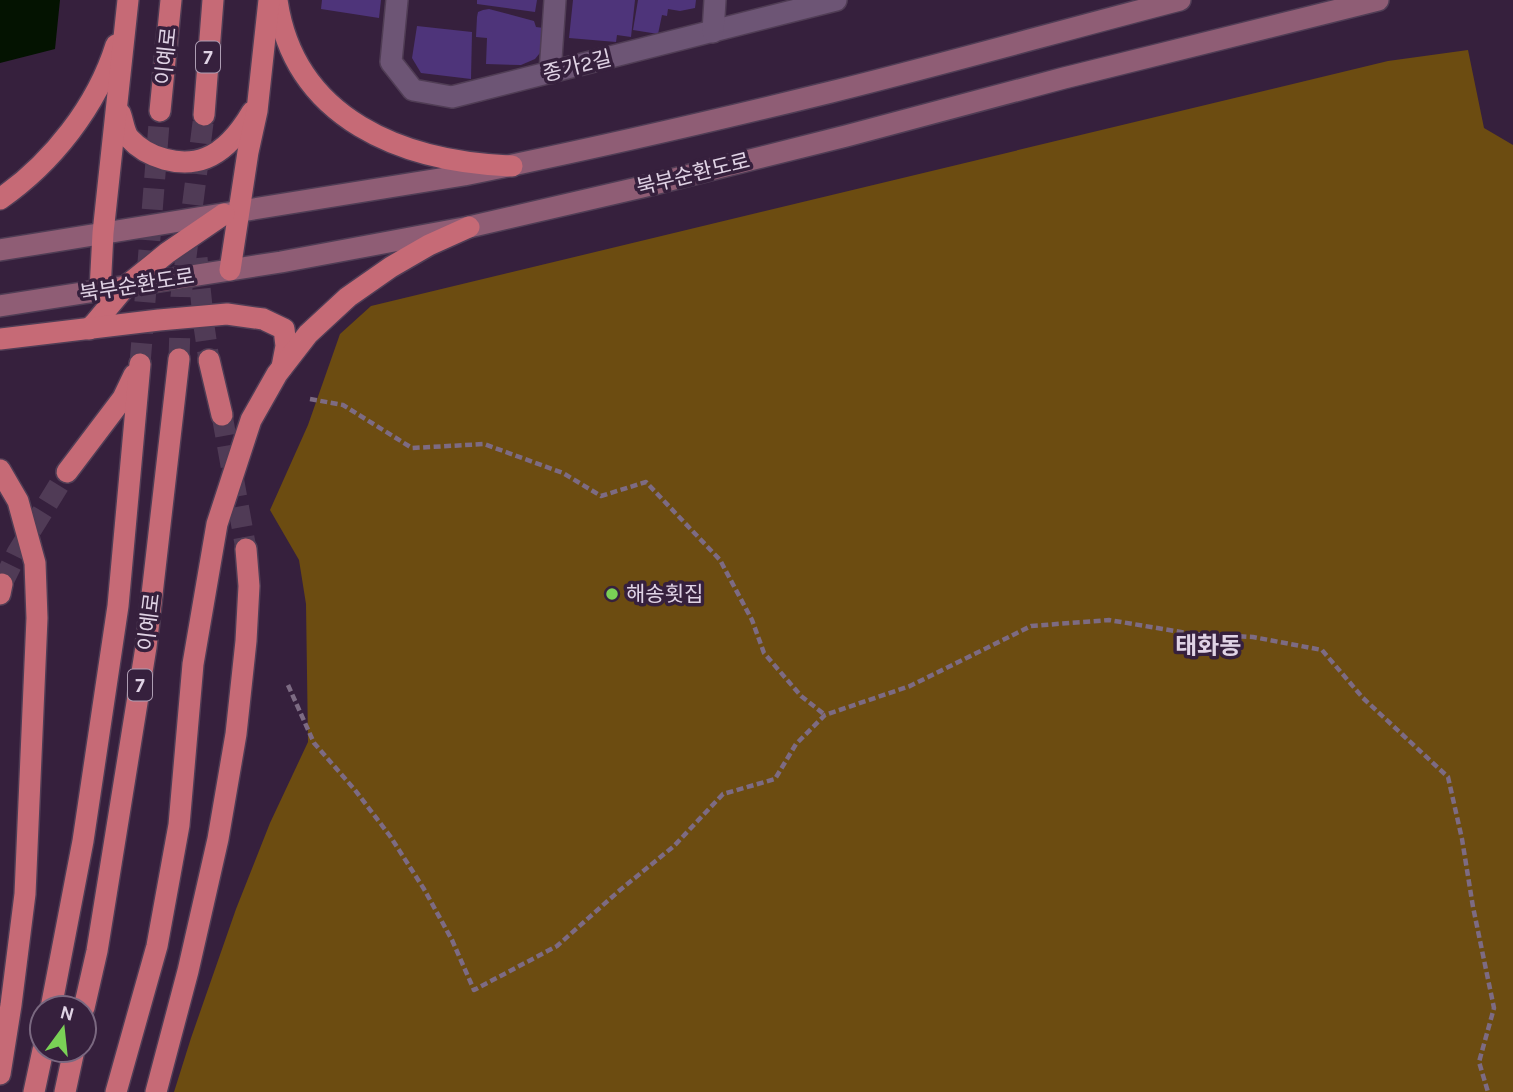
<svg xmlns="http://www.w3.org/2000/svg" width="1513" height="1092" font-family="Karla,'Noto Sans KR',sans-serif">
  <rect width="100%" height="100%" fill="#36203d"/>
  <path fill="#6c4c11" d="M 1468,50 L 1484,128 L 1513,145 L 1513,1092 L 174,1092 L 191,1038 L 236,909 L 270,823 L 308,742 L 306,604 L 299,560 L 270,510 L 308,425 L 340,334 L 371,306 L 1388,61 Z"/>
  <path fill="#041301" d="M 0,0 L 60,0 L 55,49 L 0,63 Z"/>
  <g fill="#4e347a">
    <path d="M 322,0 L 381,0 L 379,18 L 321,9 Z"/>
    <path d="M 477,0 L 537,0 L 535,12 L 477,4 Z"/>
    <path d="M 573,0 L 635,0 L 631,37 L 617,35 L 616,42 L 569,38 Z"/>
    <path d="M 638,0 L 696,0 L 695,8 L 680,11 L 668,9 L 667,16 L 662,15 L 658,34 L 633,30 Z"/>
    <path d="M 489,9 L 534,21 L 536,27 L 544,28 L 544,48 L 535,59 L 521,65 L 486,64 L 487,38 L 476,37 L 477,17 L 478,12 L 483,10 Z"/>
    <path d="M 417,26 L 472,32 L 471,79 L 421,73 L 412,58 Z"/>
  </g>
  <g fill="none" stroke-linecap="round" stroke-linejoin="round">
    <g stroke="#503b56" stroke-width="21" stroke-dasharray="21 10" stroke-linecap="butt">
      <path d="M 197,258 L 204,326 L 209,360"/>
      <path d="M 179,359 L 181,296 L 204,115"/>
      <path d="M 140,364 L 160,111"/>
      <path d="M 222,415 L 246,549"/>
      <path d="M 2,584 L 17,553 L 67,472"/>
    </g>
    <defs>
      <g id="minor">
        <path d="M 397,0 L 391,62 L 413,90 L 452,97 L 836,0"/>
        <path d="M 713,32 L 715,0"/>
        <path d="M 550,73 L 555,0"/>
      </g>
      <g id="secondary">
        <path d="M 0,250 L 464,175 C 587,150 709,122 831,92 C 948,63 1064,30 1180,0"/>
        <path d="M 0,306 L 281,262 L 469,227 L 642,187 L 846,136 L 1064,78 L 1378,0"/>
      </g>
      <g id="trunk">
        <path d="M 277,0 C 294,120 404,162 512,166"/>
        <path d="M 160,111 L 171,0"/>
        <path d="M 120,113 C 123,120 124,132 129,138 C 147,158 181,168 206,158 C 226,150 242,129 252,112"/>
        <path d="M 204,115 L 213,0"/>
        <path d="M 0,199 C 52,163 97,106 116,45"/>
        <path d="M 230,270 L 248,152 L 257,111 L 269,0"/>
        <path d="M 100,291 L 103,233 L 128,0"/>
        <path d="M 89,329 L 95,323 L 125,287 L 167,253 L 224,214"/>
        <path d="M 0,339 L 159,320 L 227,314 L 263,319 L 284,329 L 286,346 L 282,367"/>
        <path d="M 209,360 L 222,415"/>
        <path d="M 0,470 L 18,501 L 35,563 L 37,618 L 25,894 L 11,1005 L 0,1074"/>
        <path d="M 67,472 L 123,398 L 134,375"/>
        <path d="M 0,594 L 2,584"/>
        <path d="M 51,1008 L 83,841 L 118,606 L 140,364"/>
        <path d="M 84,1008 L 97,951 L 146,647 L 179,359"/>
        <path d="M 34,1092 L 43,1050"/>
        <path d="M 65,1092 L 74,1050"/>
        <path d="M 116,1092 L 157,946 L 179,825 L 193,664 L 217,524 L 251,420 L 277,374 L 308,334 L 348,297 L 391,267 L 429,245 L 469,227"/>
        <path d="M 156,1092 L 188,971 L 218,839 L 236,734 L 246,641 L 249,586 L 246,549"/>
      </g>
    </defs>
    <use href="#minor" stroke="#503d55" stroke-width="24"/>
    <use href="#secondary" stroke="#503d55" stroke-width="24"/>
    <use href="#trunk" stroke="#503d55" stroke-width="24"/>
    <g stroke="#7d6b83" stroke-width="4.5" stroke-dasharray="7 3.5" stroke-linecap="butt">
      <path d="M 310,399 L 343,405 L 412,448 L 484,444 L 563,473 L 601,496 L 646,482 L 720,560 L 752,620 L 764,653 L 801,696 L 825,715"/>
      <path d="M 288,685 L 314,743 L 355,790 L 390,836 L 424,889 L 452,940 L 474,990 L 557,946 L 620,890 L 674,846 L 723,794 L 775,779 L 796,744 L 825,715 L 910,686 L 1031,626 L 1109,620 L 1193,634 L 1253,637 L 1322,650 L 1363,698 L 1448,777 L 1462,839 L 1473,907 L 1494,1008 L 1479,1062 L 1488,1092"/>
    </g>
    <use href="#minor" stroke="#6d5575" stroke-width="21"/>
    <use href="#secondary" stroke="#8f5d75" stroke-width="21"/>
    <use href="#trunk" stroke="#c66a76" stroke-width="21"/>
  </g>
  <circle fill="#7ad156" stroke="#36203d" stroke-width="2.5" cx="612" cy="594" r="7"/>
  <g text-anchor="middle" stroke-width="7" stroke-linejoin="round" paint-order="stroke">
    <g fill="#36203d" stroke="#ad9db3" stroke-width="2">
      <rect x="196" y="41.5" width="24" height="31" rx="5"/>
      <rect x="128" y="669.5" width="24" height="31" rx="5"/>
    </g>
    <g font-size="19" font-weight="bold" fill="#e0d3e5">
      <text x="208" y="64">7</text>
      <text x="140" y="692">7</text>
    </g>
    <g font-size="21" fill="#e0d3e5" stroke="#36203d">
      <text transform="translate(166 56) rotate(-84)" y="7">이예로</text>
      <text transform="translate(577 66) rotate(-14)" y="7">종가2길</text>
      <text transform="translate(693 174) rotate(-14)" y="7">북부순환도로</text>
      <text transform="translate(137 285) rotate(-9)" y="7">북부순환도로</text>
      <text transform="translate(149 622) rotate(-83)" y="7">이예로</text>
    </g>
    <g font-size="21" fill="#e0d3e5" stroke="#36203d" text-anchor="start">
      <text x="626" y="601">해송횟집</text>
    </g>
    <g font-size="24" font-weight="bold" fill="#e0d3e5" stroke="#36203d">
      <text x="1208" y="654">태화동</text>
    </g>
  </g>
  <g transform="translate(63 1029) rotate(15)"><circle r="33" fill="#36203d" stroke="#7a6880" stroke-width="2"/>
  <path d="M0-5L12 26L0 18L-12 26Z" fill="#7ad156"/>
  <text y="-10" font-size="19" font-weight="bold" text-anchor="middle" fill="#e0d3e5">N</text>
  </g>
</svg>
